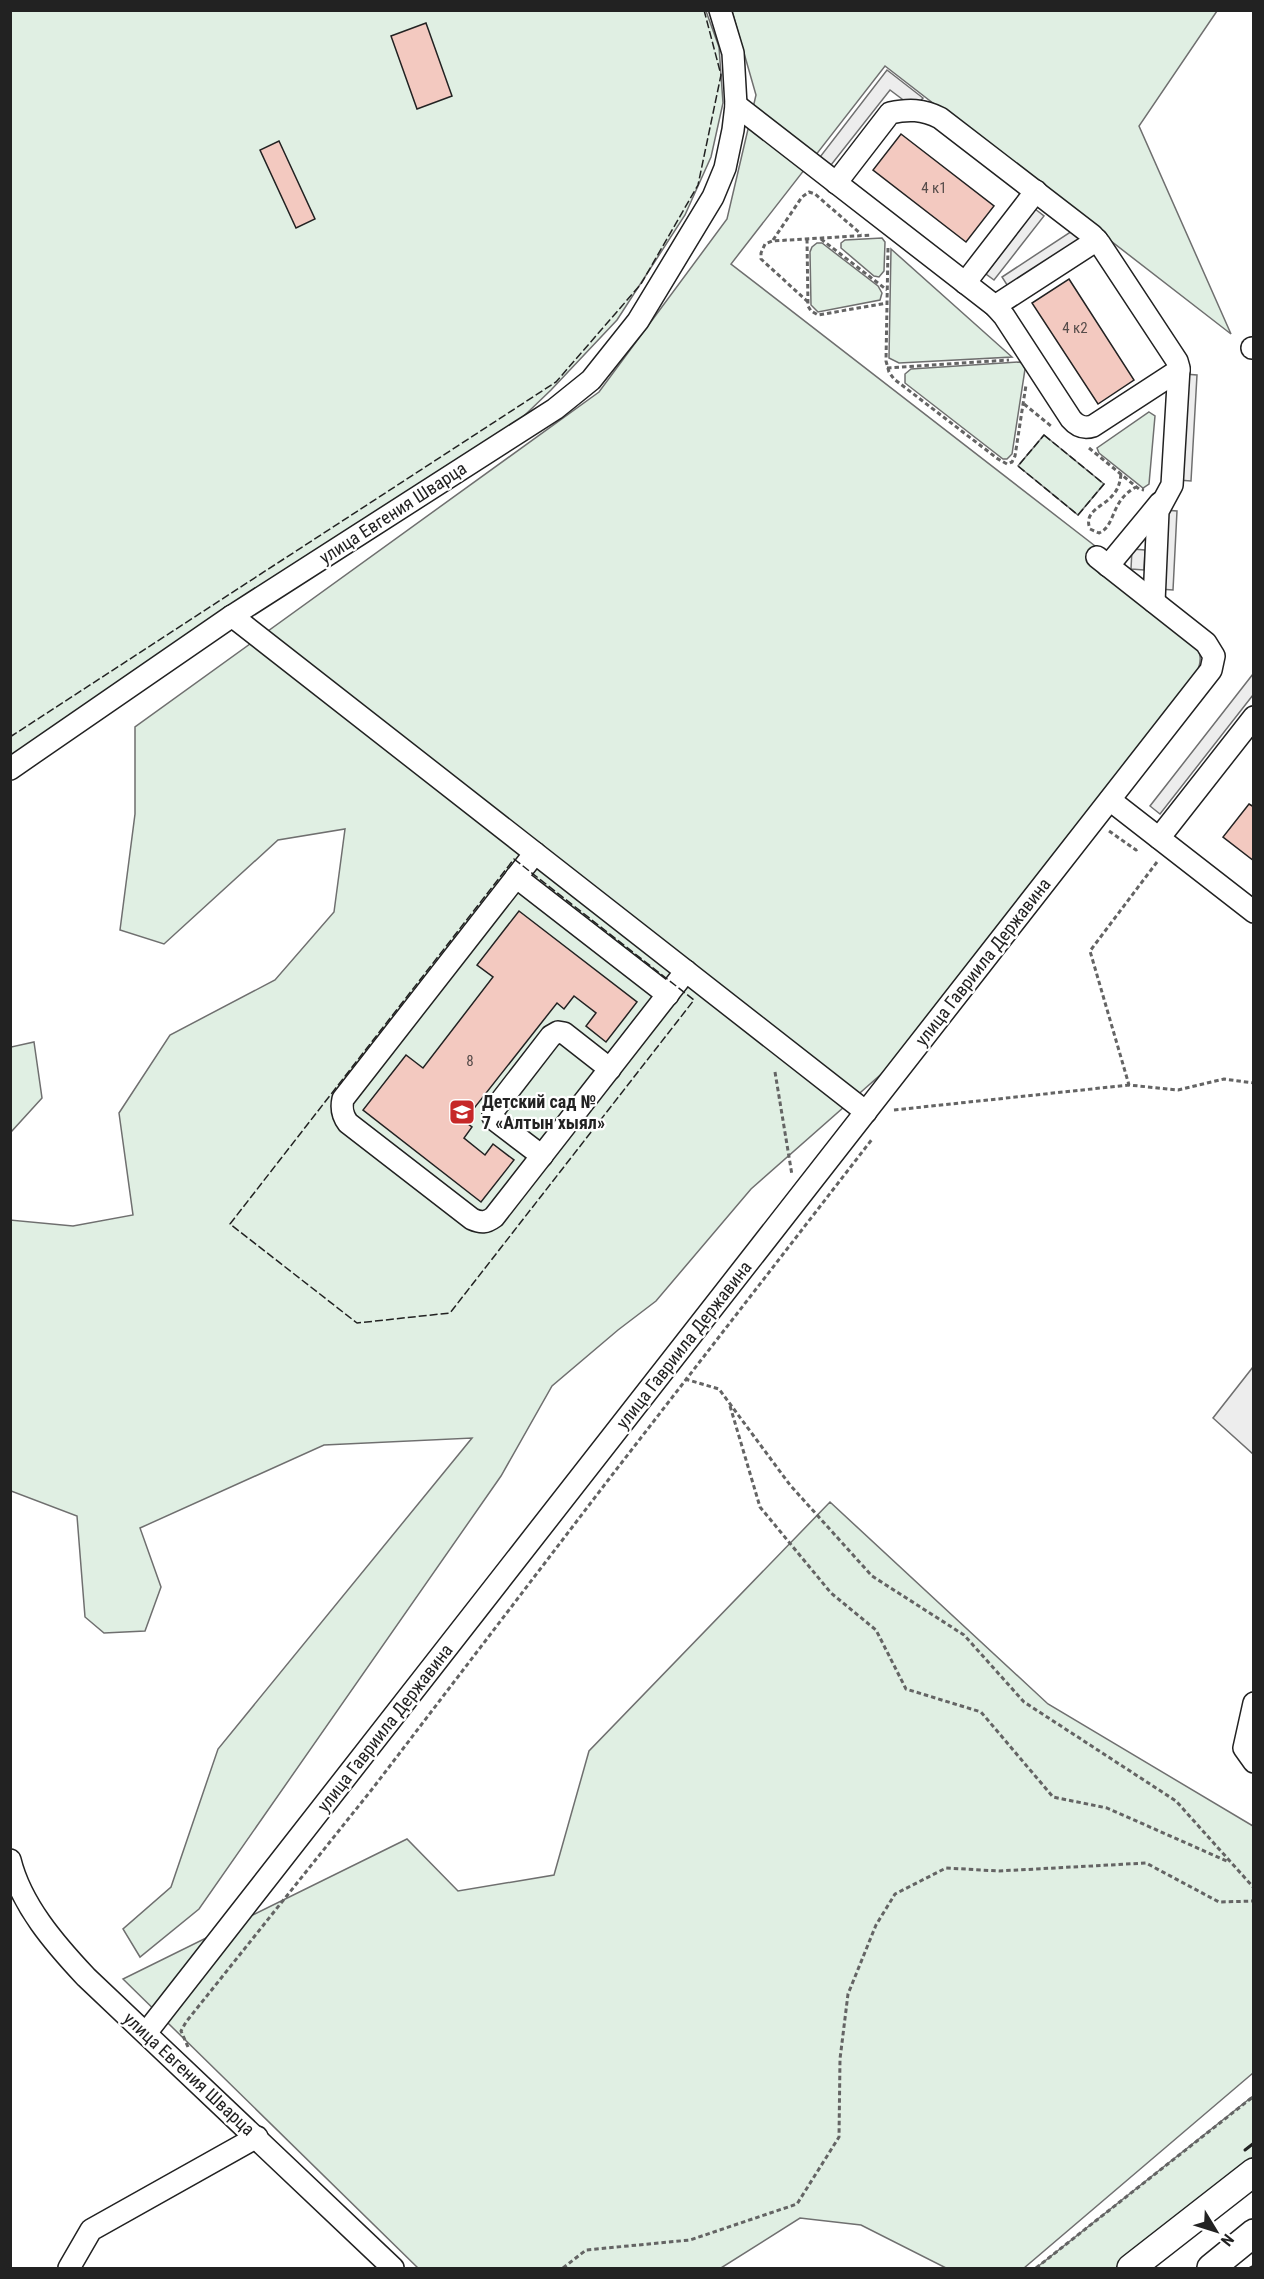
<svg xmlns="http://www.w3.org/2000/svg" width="1264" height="2279" font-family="'Roboto Condensed',sans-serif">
  <rect width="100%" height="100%" fill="#fff"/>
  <g fill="#e0efe3" stroke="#6f6f6f" stroke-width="1.5">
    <path d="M 11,11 L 706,11 L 719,47 L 723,103 L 711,157 L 685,215 L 617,320 L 551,390 L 500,439 L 11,774 Z"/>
    <path d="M 732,11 L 1217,11 L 1139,126 L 1231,334 L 885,66 L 731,264 L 1099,549 L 1195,643 C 1201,654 1202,660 1197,672 L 929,1032 L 751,1189 L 656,1301 L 618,1330 L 552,1386 L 501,1476 L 199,1909 L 140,1957 L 123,1929 L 171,1887 L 218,1749 L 472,1438 L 324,1445 L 140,1528 L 161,1587 L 145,1631 L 104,1633 L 85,1617 L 77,1516 L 11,1491 L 10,1220 L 73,1226 L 133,1215 L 119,1113 L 170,1035 L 275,980 L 334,912 L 345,829 L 278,840 L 164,944 L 120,930 L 135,814 L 135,727 L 599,392 L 727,219 L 756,95 Z"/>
    <path d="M 882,238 L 885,242 L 884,271 L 879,277 L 874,276 L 841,248 L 841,243 L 845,240 Z"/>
    <path d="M 817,243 L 822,243 L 878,286 L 882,293 L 880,300 L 818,312 L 811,305 L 810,252 L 812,247 Z"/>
    <path d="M 891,249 L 1012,357 L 899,363 L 889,358 Z"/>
    <path d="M 1019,362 L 1022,363 L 1025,369 L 1012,454 L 1007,459 L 1003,459 L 905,383 L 905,374 L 911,369 Z"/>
    <path d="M 1149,412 L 1155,416 L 1149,484 L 1143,488 L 1099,453 L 1097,448 Z"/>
    <path d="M 1044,435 L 1104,484 L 1078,515 L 1018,466 Z"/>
    <path d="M 34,1042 L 42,1098 L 11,1132 L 11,1047 Z"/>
    <path d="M 830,1502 L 1048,1704 L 1253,1826 L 1253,2073 L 1024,2268 L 946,2268 L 861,2225 L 800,2218 L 721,2268 L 418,2268 L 123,1979 L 407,1839 L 458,1891 L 554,1875 L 589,1751 Z"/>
    <path d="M 1253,2096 L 1253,2157 L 1117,2268 L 1036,2268 Z"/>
  </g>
  <g fill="#ededed" stroke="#6f6f6f" stroke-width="1.5">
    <path d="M 887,70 L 923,98 L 914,108 L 890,90 L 831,165 L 820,157 Z"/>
    <path d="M 1035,209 L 1044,216 L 994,280 L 986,274 Z"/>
    <path d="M 1075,229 L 1082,240 L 1009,288 L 1002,277 Z"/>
    <path d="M 1184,374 L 1197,375 L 1191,481 L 1178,480 Z"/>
    <path d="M 1164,510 L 1177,511 L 1173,590 L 1159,589 Z"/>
    <path d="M 1132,549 L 1145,550 L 1144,570 L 1131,569 Z"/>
    <path d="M 1253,674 L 1253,695 L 1160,814 L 1150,806 Z"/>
    <path d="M 1253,1367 L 1253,1454 L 1213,1418 Z"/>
  </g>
  <g fill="#f3c9c0" stroke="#222" stroke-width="1.5">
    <path d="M 426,23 L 452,96 L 417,109 L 391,36 Z"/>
    <path d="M 901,134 L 994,206 L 966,242 L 873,170 Z"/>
    <path d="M 279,141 L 315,219 L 296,228 L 260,150 Z"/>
    <path d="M 1069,279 L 1134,380 L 1098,404 L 1032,303 Z"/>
    <path d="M 1249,804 L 1254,807 L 1254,861 L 1223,837 Z"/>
    <path d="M 519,911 L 637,1002 L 606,1042 L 586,1026 L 596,1013 L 574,996 L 564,1009 L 557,1003 L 464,1121 L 472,1127 L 464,1138 L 485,1155 L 493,1144 L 514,1160 L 481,1202 L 363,1110 L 406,1055 L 423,1068 L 493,977 L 477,965 Z"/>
  </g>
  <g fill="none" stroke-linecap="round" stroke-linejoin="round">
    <defs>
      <g id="minor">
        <path d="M 736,105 L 995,306 L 1004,316 L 1071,419 C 1077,426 1084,429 1093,426 L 1179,370"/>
        <path d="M 836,183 L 890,113 C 908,109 923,109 940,118 L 1092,235 L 1100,244 L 1177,361 L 1179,368 L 1172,485 L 1158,511 L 1154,602"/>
        <path d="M 965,283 L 1036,191"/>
        <path d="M 995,306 L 1097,240"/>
        <path d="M 1252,348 L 1254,348"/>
        <path d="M 1108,566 L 1160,503"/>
        <path d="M 232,616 L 866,1112"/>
        <path d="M 10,769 L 232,616 L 555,409 L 591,380 L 638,321 L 713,197 L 725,168 L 733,130 L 736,105 L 733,53 L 720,10"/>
        <path d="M 1110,800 L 1254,912"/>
        <path d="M 1159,838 L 1254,717"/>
        <path d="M 535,853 L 343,1099 C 341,1108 342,1115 348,1123 L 472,1219 C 481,1223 486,1223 494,1217 L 686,971"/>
        <path d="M 516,877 L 668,995"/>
        <path d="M 542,1156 L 496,1121 L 493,1117 L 493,1111 L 551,1036 L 558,1032 L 564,1033 L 610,1069"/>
        <path d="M 1254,1703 L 1244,1748 L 1254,1762"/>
        <path d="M 10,1860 C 21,1905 55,1944 86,1977 L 393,2268"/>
        <path d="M 146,2033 L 1211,670 L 1214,656 L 1206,643 L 1097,557"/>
        <path d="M 69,2268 L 91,2230 L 257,2137"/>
      </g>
      <g id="major">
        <path d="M 1131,2268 L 1254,2172"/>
        <path d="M 1211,2268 L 1254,2233"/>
      </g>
    </defs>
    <use href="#minor" stroke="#222" stroke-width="24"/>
    <use href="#major" stroke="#222" stroke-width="30"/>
    <g stroke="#646464" stroke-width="3" stroke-dasharray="4.5 3" stroke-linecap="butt">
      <path d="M 807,239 L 808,306 L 811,311 L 818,315 L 887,303"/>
      <path d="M 821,239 L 887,290"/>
      <path d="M 773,240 L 802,197 L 809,192 L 815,194 L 861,234"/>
      <path d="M 888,248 L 886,361 L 889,372 L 894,379 L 998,459 L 1007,464 L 1012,462 L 1015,456 L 1026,385"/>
      <path d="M 808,302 L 761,259 L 761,253 L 765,244 L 772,241 L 872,235"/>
      <path d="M 887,368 L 1009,360"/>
      <path d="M 1024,404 L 1051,426"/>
      <path d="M 1089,448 L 1139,489 L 1144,490"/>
      <path d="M 1121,474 C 1120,483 1118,490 1112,496 C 1103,507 1083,511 1090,529 L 1099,533 C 1116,526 1110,501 1136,487"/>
      <path d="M 1109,831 L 1136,850 L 1139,848"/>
      <path d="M 1157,862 L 1090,951 L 1129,1085 L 1178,1090 L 1224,1079 L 1254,1083"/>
      <path d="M 775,1072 L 792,1175"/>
      <path d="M 894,1110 L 1129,1085"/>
      <path d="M 685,1379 L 719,1389 L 790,1485 L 872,1576 L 964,1635 L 1024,1702 L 1176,1801 L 1254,1888"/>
      <path d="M 730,1406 L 760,1507 L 831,1593 L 876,1630 L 906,1689 L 981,1712 L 1053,1797 L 1107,1808 L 1229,1862"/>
      <path d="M 188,2047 L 181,2031 L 186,2022 L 373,1788 L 609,1479 L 873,1138"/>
      <path d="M 563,2268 L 586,2250 L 690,2240 L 797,2204 L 839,2137 L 840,2059 L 848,1994 L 876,1925 L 895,1894 L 946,1868 L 999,1871 L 1146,1863 L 1219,1902 L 1254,1901"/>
      <path d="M 1036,2268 L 1254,2096"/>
    </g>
    <use href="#minor" stroke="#fff" stroke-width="21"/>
    <use href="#major" stroke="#fff" stroke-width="27"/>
    <g stroke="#222" stroke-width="1.5" stroke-dasharray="8 3" stroke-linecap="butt">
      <path d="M 1044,435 L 1104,484 L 1078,515 L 1018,466 Z"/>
      <path d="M 10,737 L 556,382 L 641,284 L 698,185 L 721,75 L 704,10"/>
      <path d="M 514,859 L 694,1000 L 450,1313 L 357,1323 L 230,1224 Z"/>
    </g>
    <g stroke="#222" stroke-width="3">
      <path d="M 1245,2150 L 1254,2143"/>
      <path d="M 1250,2268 L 1254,2266"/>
    </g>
  </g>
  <defs>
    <symbol id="school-square" viewBox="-11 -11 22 22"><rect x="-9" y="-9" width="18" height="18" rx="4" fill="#c62828" stroke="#fff"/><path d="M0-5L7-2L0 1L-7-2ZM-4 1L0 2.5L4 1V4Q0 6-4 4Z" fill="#fff"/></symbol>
  </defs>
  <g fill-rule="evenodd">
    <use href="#school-square" x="447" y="1097" width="30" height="30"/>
  </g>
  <g text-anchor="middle" stroke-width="4.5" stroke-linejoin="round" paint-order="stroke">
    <g font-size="15" fill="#564c4a">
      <text x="934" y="193">4 к1</text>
      <text x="1075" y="333">4 к2</text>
      <text x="470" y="1066">8</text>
    </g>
    <g font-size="18" fill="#222" stroke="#fff">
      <text transform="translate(393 513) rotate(-33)" y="6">улица Евгения Шварца</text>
      <text transform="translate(983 962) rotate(-52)" y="6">улица Гавриила Державина</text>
      <text transform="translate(684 1345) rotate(-52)" y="6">улица Гавриила Державина</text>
      <text transform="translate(385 1728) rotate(-52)" y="6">улица Гавриила Державина</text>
      <text transform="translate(189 2074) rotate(43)" y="6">улица Евгения Шварца</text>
    </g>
    <g font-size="18" font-weight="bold" fill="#222" stroke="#fff" text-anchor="start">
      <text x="482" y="1108">Детский сад №<tspan x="482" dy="21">7 «Алтын хыял»</tspan></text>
    </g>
  </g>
  <rect width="1264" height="2279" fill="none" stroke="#222222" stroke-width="24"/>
  <g transform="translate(1216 2231) rotate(128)" stroke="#ffffff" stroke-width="4.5" paint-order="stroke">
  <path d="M0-4.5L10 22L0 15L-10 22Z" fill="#222222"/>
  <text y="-9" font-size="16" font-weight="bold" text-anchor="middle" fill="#222222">N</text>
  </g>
</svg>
